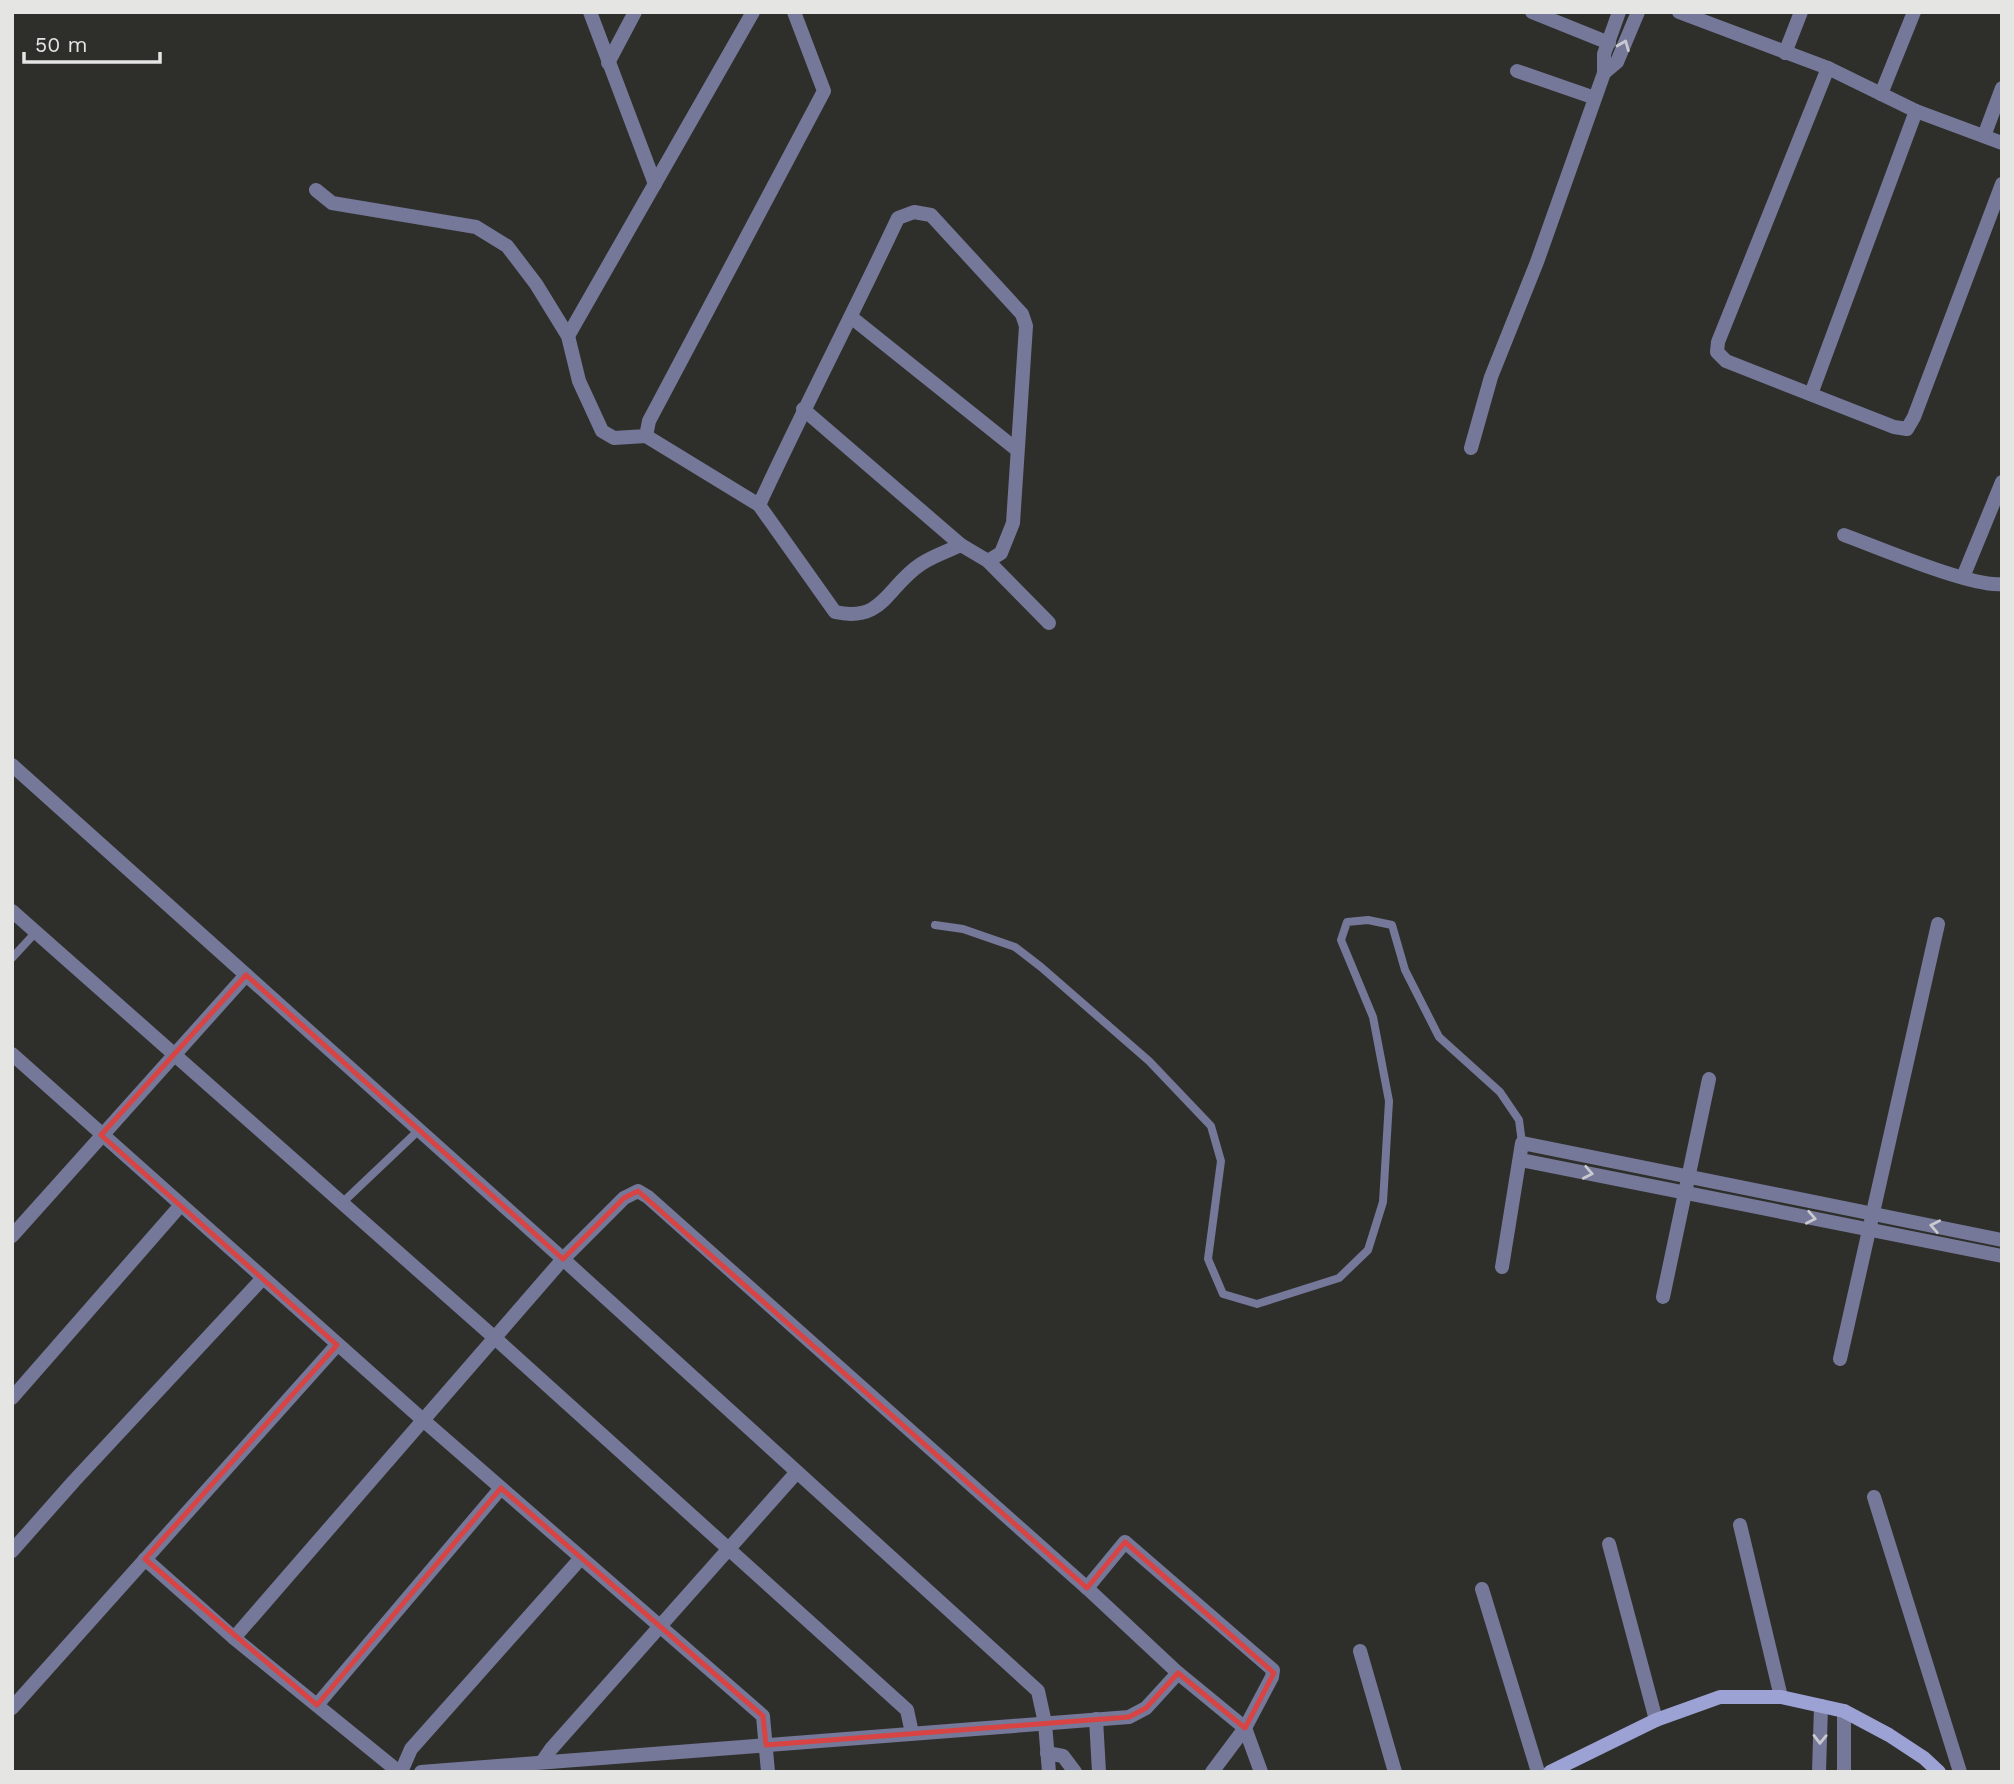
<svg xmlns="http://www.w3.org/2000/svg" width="2014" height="1784" font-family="'Work Sans',sans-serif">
  <rect width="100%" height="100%" fill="#2e2f2b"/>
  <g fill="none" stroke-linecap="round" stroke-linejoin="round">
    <g stroke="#757898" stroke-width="8">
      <path d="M 935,925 L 963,929 L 1015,947 L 1041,967 L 1149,1061 L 1211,1126 L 1221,1161 L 1208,1259 L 1223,1294 L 1257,1304 L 1339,1278 L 1368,1250 L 1383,1202 L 1389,1101 L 1373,1017 L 1341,940 L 1347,922 L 1368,920 L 1392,925 L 1405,970 L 1439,1037 L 1500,1092 L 1519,1120 L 1522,1143"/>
      <path d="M 12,958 L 36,932"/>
      <path d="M 341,1204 L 419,1130"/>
    </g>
    <g stroke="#757898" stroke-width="14">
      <path d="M 590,12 L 655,184"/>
      <path d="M 1532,12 L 1609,43"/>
      <path d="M 1679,12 L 1828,68 L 1916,111 L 2002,143"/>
      <path d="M 1785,53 L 1801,12"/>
      <path d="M 608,63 L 635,12"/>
      <path d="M 1828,68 L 1718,342 L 1717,352 L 1726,361 L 1894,427 L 1907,429 L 1914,417 L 2002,184"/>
      <path d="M 1517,71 L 1595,98"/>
      <path d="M 1604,73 L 1617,62 L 1638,12"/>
      <path d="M 1881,94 L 1914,12"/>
      <path d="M 1984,136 L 2002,88"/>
      <path d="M 316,190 L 332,203 L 476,227 L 507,246 L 536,284 L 568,336 L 579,381 L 602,431 L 614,438 L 646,436 L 649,421 L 824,91 L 794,12"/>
      <path d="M 851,317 L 1016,449"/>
      <path d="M 568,336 L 753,12"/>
      <path d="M 1811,394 L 1916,111"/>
      <path d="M 803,409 L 961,545"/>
      <path d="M 646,436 L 759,505 L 835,612 C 884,623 887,586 921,564 C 933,556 948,551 961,545 L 988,561 L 1049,623"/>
      <path d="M 1471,448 L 1491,377 L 1537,262 L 1604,73 L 1604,54 L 1619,12"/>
      <path d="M 759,505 C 804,408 853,314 898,218 L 914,212 L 931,215 L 1022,314 L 1026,326 L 1013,523 L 1001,553 L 988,561"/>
      <path d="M 1844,535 C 1877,547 1973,588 2002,584"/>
      <path d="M 1963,577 L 2002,482"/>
      <path d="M 12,765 L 563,1259 L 1038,1691 L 1045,1723 L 1049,1772"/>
      <path d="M 12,911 L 496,1339 L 907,1710 L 912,1733"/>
      <path d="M 12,1054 L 423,1420 L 763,1716 L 768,1772"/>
      <path d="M 1521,1160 L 2002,1256"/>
      <path d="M 12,1236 L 246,975"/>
      <path d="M 1502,1267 L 1522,1143 L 2002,1240"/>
      <path d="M 1663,1297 L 1709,1079"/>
      <path d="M 1840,1359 L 1938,924"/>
      <path d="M 12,1398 L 180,1206"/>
      <path d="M 1874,1497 L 1960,1772"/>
      <path d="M 1740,1525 L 1781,1697"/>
      <path d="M 1609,1544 L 1656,1720"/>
      <path d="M 12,1551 L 74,1481 L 263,1278"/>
      <path d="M 145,1559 L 234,1638 L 399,1772"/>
      <path d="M 1087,1588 L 1125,1542 L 1273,1670 L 1272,1677 L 1245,1728 L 1212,1772"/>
      <path d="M 1482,1589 L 1538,1772"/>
      <path d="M 234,1638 L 563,1259 L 624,1198 L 638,1191 L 648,1197 L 1087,1588 L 1178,1673 L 1245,1728 L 1261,1772"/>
      <path d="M 1360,1651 L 1395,1772"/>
      <path d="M 317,1705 L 501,1488"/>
      <path d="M 12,1708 L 337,1345"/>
      <path d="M 1096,1719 L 1099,1772"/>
      <path d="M 1047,1753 L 1063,1756 L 1075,1772"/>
      <path d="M 542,1762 L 551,1749 L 797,1472"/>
      <path d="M 401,1772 L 411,1749 L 581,1558"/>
      <path d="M 421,1772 L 1129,1717 L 1146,1708 L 1178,1673"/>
    </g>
    <g stroke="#757898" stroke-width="14">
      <path d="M 1844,1711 L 1844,1772"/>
      <path d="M 1819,1772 L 1821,1706"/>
    </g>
    <path stroke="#9ca2d4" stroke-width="14" d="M 1550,1772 L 1656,1720 L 1720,1697 L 1781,1697 L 1844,1711 L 1889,1735 L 1924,1758 L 1939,1772"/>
  </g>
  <defs><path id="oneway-chevron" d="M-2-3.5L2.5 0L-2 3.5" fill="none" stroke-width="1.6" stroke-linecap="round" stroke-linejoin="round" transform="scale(1.75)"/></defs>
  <g stroke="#c9cad0">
    <use href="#oneway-chevron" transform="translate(1624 45) rotate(-68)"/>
    <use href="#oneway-chevron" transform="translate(1588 1173) rotate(11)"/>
    <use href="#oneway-chevron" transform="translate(1811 1218) rotate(11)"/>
    <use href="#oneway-chevron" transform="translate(1935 1226) rotate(-169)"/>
    <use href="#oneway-chevron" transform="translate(1820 1739) rotate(91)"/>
  </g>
  <path fill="none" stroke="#d84444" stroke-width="5" stroke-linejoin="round" d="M 246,975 L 563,1259 L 624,1198 L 638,1191 L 1087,1588 L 1125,1542 L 1274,1673 L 1245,1728 L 1178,1673 L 1146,1708 L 1129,1717 L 766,1745 L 763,1716 L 501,1488 L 317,1705 L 145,1559 L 337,1345 L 101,1135 Z"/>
  <rect width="2014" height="1784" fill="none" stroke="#e5e5e3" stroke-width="28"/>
  <path d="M24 52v10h136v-10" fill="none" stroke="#e5e5e3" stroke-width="3.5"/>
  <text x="35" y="52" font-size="21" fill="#e5e5e3" stroke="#2e2f2b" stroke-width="5" paint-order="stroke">50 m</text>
</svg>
